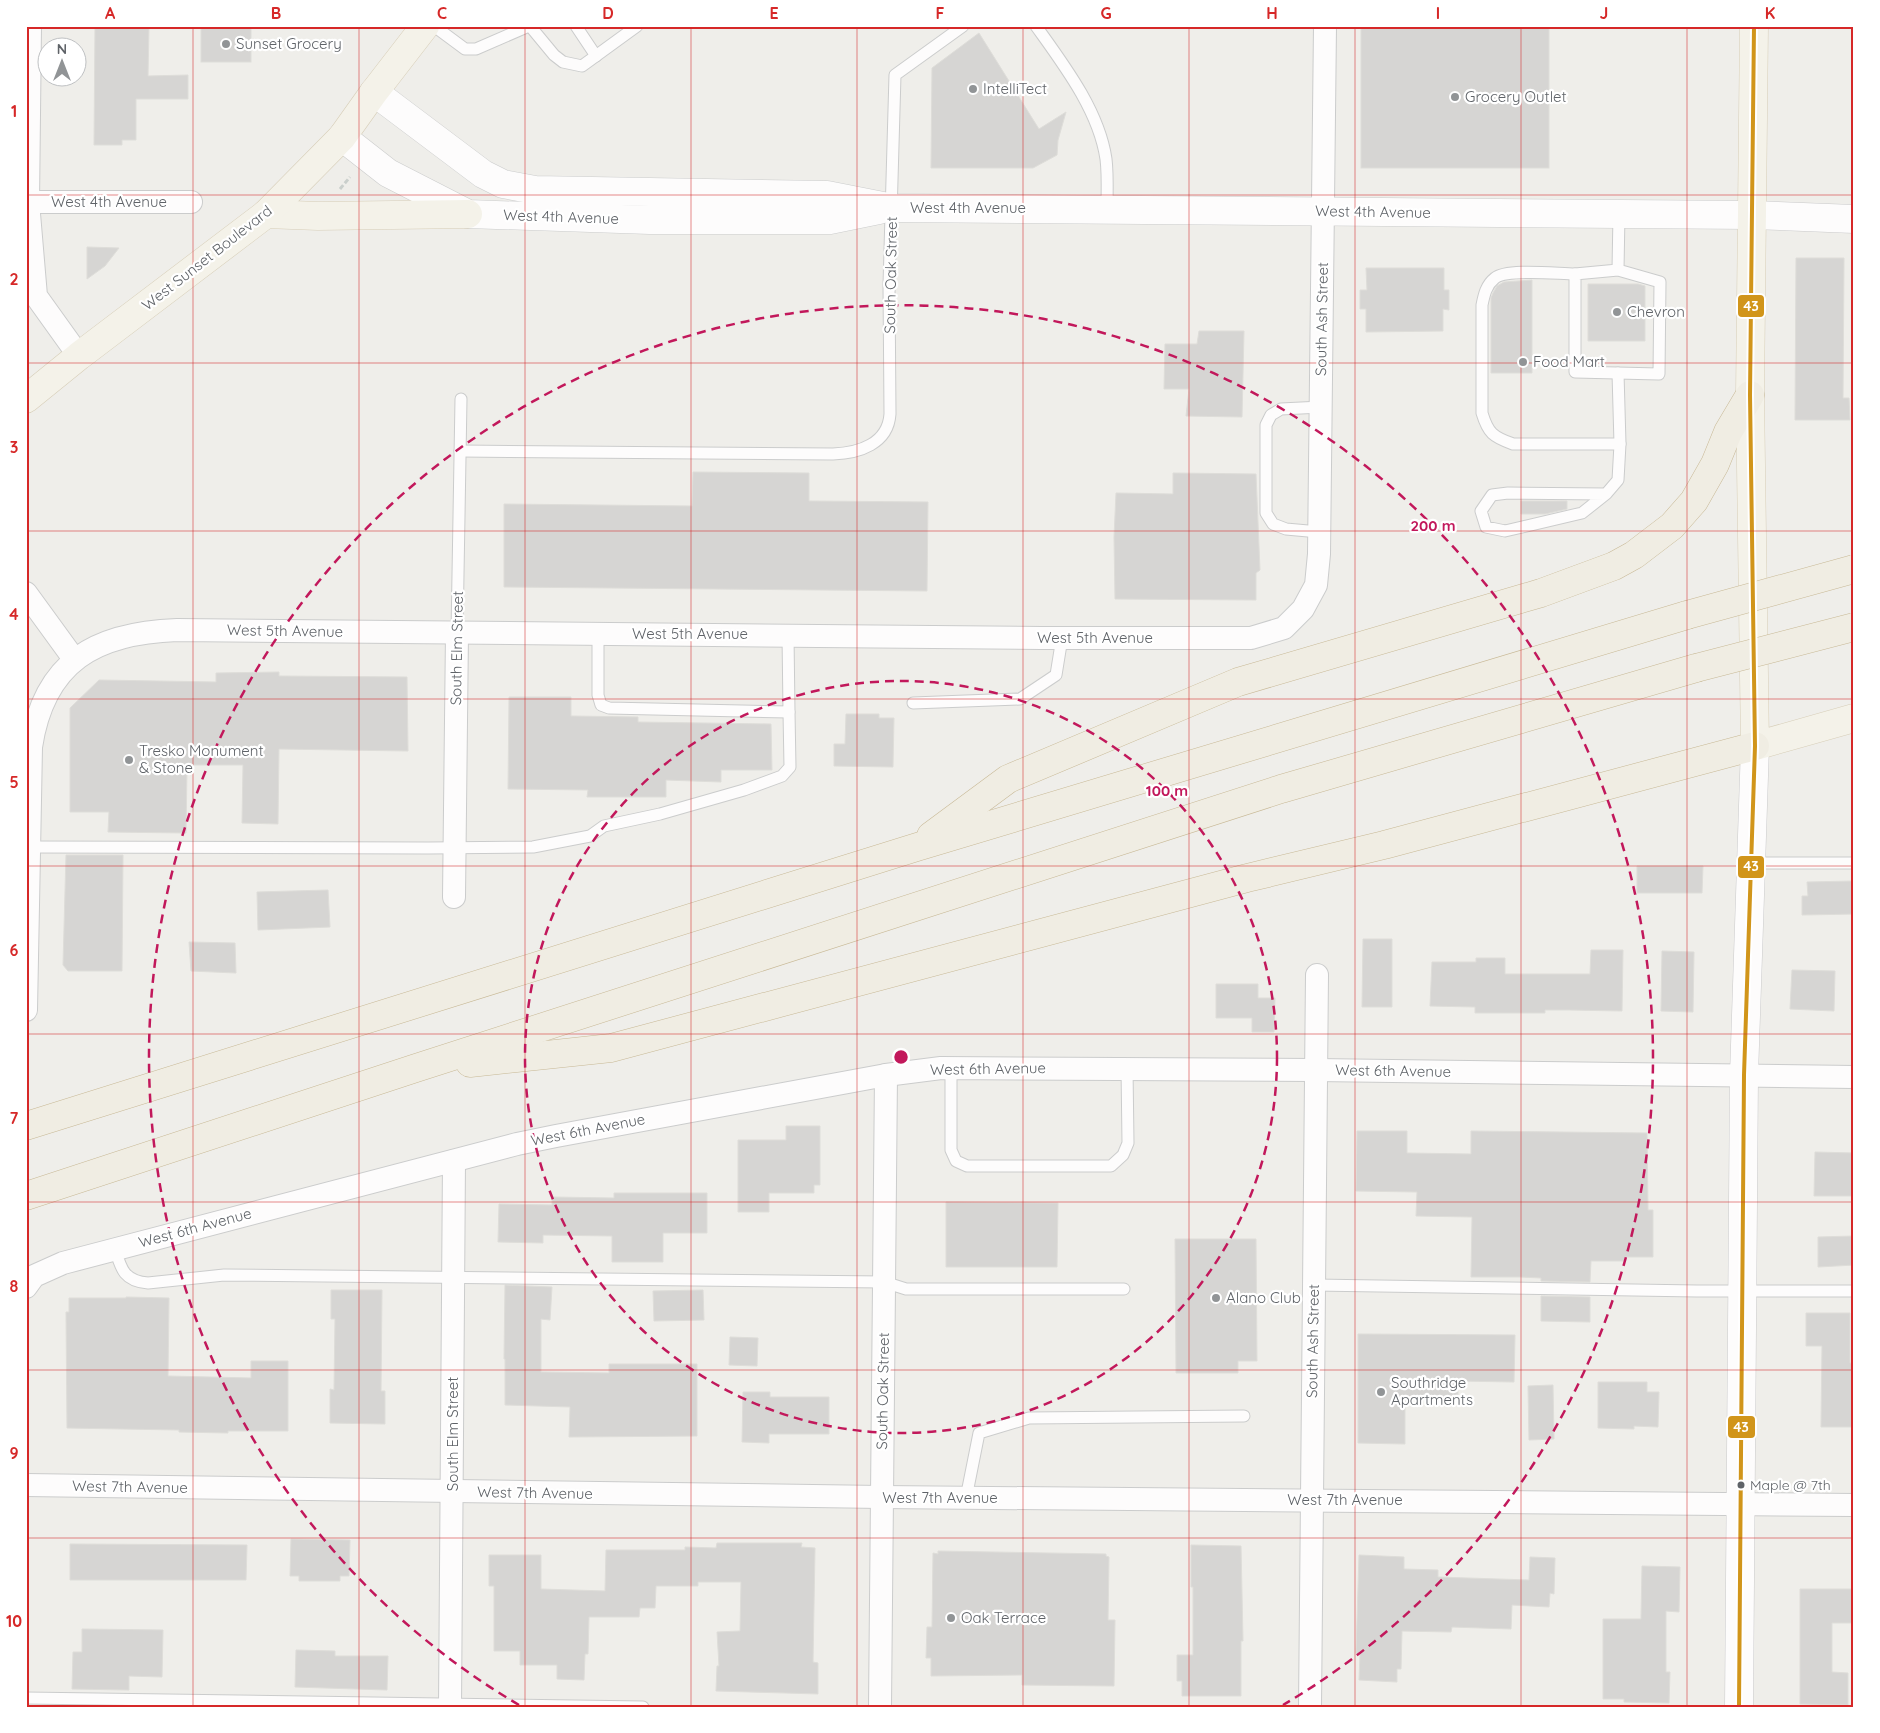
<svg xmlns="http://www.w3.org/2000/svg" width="1880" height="1733" font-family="Quicksand,sans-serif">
  <rect width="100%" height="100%" fill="#efeeea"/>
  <g fill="#d6d5d3" stroke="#deddd9">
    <path d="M 95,26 L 149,26 L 148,76 L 188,75 L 188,99 L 136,99 L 136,140 L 122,140 L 122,145 L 94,145 Z"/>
    <rect x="201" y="26" width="50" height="36"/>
    <rect x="1361" y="26" width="188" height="142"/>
    <path d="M 979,33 L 1039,129 L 1066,112 L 1058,140 L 1057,155 L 1033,168 L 931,168 L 932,68 Z"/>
    <path d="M 87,247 L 119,248 L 105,266 L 87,279 Z"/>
    <path d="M 1796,258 L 1844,258 L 1843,398 L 1849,398 L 1850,420 L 1795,420 Z"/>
    <path d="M 1366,268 L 1444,268 L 1444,290 L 1449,290 L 1449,310 L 1443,309 L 1443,331 L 1366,332 L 1366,309 L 1360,309 L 1360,290 L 1367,290 Z"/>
    <path d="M 1532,280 L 1532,373 L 1491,373 L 1491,298 L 1493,293 L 1497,286 L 1504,282 Z"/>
    <path d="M 1588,284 L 1638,284 L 1645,286 L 1645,341 L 1588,341 Z"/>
    <path d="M 1199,331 L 1244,331 L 1242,417 L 1186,416 L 1189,389 L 1164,389 L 1165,344 L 1197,344 Z"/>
    <path d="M 693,472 L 809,473 L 809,501 L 928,502 L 927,591 L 504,587 L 504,504 L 692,506 Z"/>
    <path d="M 1173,473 L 1256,474 L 1260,570 L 1256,573 L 1256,600 L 1115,599 L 1114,537 L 1116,493 L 1173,494 Z"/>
    <path d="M 1521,501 L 1567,501 L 1567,509 L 1545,514 L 1521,514 Z"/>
    <path d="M 279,672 L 279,676 L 407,677 L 408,751 L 279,749 L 278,824 L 242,823 L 243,765 L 187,765 L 186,833 L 108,832 L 109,812 L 70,812 L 70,708 L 99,680 L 216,682 L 216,673 Z"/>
    <path d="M 509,697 L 571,697 L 571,716 L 638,717 L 638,722 L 771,724 L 772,770 L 721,770 L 721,782 L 666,780 L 666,797 L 587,797 L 588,790 L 508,789 Z"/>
    <path d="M 846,714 L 879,714 L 879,718 L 894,718 L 893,767 L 834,766 L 834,744 L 845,744 Z"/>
    <path d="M 66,855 L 123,855 L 122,971 L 68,971 L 63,965 Z"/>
    <path d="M 1637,866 L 1703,866 L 1702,893 L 1637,893 Z"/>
    <path d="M 1854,881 L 1854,914 L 1802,915 L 1802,896 L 1808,896 L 1807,882 Z"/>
    <path d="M 328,890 L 330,927 L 258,930 L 257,892 Z"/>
    <path d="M 1363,939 L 1392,939 L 1392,1007 L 1362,1007 Z"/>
    <path d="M 189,942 L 235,943 L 236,973 L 191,971 Z"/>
    <path d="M 1591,950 L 1623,950 L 1622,1011 L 1570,1010 L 1545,1010 L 1545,1013 L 1475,1013 L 1475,1007 L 1430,1006 L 1432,962 L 1476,962 L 1476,958 L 1505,958 L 1505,974 L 1590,974 Z"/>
    <path d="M 1662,951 L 1694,952 L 1693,1012 L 1661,1011 Z"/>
    <path d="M 1792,970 L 1835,971 L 1834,1011 L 1790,1009 Z"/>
    <path d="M 1216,984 L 1258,984 L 1258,998 L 1275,998 L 1274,1032 L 1252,1032 L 1252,1018 L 1216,1018 Z"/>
    <path d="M 786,1126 L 820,1126 L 820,1185 L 814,1185 L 814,1193 L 769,1193 L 769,1212 L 738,1212 L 738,1140 L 786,1140 Z"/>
    <path d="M 1357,1131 L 1407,1131 L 1407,1153 L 1471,1154 L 1471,1131 L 1647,1133 L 1648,1210 L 1653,1210 L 1653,1257 L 1625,1257 L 1625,1261 L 1591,1261 L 1590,1282 L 1541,1281 L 1541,1278 L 1520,1277 L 1471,1277 L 1472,1217 L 1416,1216 L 1417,1192 L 1356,1191 Z"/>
    <path d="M 1815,1152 L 1854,1153 L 1854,1196 L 1814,1196 Z"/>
    <path d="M 614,1193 L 707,1193 L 707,1233 L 663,1233 L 663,1262 L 612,1262 L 612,1236 L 543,1235 L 543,1243 L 498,1242 L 499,1204 L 552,1205 L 552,1197 L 614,1198 Z"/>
    <path d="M 946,1202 L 1058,1203 L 1057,1267 L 946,1267 Z"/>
    <path d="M 1854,1236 L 1854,1265 L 1818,1267 L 1818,1237 Z"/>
    <path d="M 1175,1239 L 1256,1239 L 1257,1361 L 1238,1361 L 1238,1373 L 1176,1373 Z"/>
    <path d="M 505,1285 L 552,1287 L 550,1320 L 541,1319 L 541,1372 L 609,1373 L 609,1364 L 697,1364 L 697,1436 L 569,1437 L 570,1407 L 505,1405 L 505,1359 L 504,1359 Z"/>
    <path d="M 331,1290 L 382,1290 L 381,1391 L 385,1391 L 385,1424 L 330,1423 L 330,1389 L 334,1390 L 335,1319 L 331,1319 Z"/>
    <path d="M 703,1290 L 704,1320 L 654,1321 L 653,1291 Z"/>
    <path d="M 1541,1296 L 1590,1297 L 1590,1322 L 1541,1321 Z"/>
    <path d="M 126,1297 L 169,1298 L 168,1376 L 251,1378 L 251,1361 L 288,1361 L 288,1431 L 228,1431 L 228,1433 L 179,1432 L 179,1430 L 67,1428 L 66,1312 L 69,1312 L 69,1298 L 126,1298 Z"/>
    <path d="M 1806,1313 L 1850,1313 L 1850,1363 L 1854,1363 L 1854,1427 L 1821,1427 L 1822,1346 L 1806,1346 Z"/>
    <path d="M 1358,1334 L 1515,1335 L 1514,1382 L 1458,1381 L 1458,1399 L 1405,1399 L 1405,1444 L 1358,1443 Z"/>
    <path d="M 730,1337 L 758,1338 L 757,1366 L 729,1365 Z"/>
    <path d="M 1598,1382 L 1647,1382 L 1647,1392 L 1659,1392 L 1658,1427 L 1634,1426 L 1634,1429 L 1598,1428 Z"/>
    <path d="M 1553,1385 L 1554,1439 L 1529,1440 L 1528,1386 Z"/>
    <path d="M 743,1392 L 770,1392 L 770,1397 L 829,1397 L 829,1434 L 769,1434 L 769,1443 L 742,1442 Z"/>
    <path d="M 291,1539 L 350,1540 L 349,1576 L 340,1576 L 340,1581 L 299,1581 L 299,1576 L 290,1576 Z"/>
    <path d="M 717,1543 L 802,1543 L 801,1547 L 815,1548 L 813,1662 L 818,1663 L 818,1694 L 716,1691 L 717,1666 L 719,1666 L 717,1632 L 740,1631 L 741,1582 L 698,1582 L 698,1586 L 656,1586 L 655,1608 L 640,1608 L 639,1617 L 589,1617 L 588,1654 L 585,1654 L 584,1680 L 557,1679 L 557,1665 L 520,1665 L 520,1651 L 494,1651 L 494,1586 L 489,1586 L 489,1555 L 541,1555 L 541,1589 L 605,1591 L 606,1550 L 685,1550 L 685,1547 L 716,1548 Z"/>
    <path d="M 70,1544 L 247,1545 L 246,1580 L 70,1580 Z"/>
    <path d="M 1191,1545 L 1241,1546 L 1243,1641 L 1241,1641 L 1241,1696 L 1182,1696 L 1182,1681 L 1177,1681 L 1177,1655 L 1193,1655 L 1193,1587 L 1191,1587 Z"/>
    <path d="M 938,1551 L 1106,1554 L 1106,1556 L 1109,1557 L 1108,1620 L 1115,1620 L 1114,1686 L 1022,1685 L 1022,1675 L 931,1676 L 931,1658 L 926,1658 L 927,1627 L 932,1627 L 933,1553 L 938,1554 Z"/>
    <path d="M 1359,1555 L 1404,1557 L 1404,1569 L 1438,1570 L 1438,1577 L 1529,1580 L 1530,1557 L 1555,1558 L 1554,1594 L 1550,1593 L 1549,1607 L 1512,1605 L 1511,1629 L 1452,1627 L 1451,1632 L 1402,1631 L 1401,1669 L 1397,1669 L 1397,1682 L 1359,1680 L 1360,1654 L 1356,1653 Z"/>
    <path d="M 1642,1566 L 1680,1567 L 1679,1612 L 1666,1611 L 1666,1672 L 1670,1672 L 1669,1703 L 1624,1702 L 1624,1699 L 1603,1699 L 1603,1619 L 1641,1619 Z"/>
    <path d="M 1800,1589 L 1854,1589 L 1854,1623 L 1832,1623 L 1832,1672 L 1848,1673 L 1848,1705 L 1800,1704 Z"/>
    <path d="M 82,1629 L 163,1630 L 162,1677 L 129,1676 L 129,1690 L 72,1689 L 73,1652 L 82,1652 Z"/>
    <path d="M 296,1650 L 335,1651 L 335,1656 L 388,1656 L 387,1690 L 295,1687 Z"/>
  </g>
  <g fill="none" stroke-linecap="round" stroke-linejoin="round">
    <defs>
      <g id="service">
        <path d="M 434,26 L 465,49 L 476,49 L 529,26"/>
        <path d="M 530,26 L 554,55 L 563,62 L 582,66 L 637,26"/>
        <path d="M 576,26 L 596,56"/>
        <path d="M 1036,26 C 1064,65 1099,111 1106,159 C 1108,175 1107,193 1107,210"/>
        <path d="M 1618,270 L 1660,282 L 1659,374 L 1575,372 L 1575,274 L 1618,270 L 1619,214"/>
        <path d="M 1575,274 C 1558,274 1507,268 1495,278 C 1486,285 1484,295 1482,305 L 1482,413 C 1488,433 1493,437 1513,444 L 1620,444"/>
        <path d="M 460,451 L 833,454 C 859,453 888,444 890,414 L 889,285 L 895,75 L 963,26"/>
        <path d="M 1606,494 L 1582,513 L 1505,531 L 1486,527 L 1481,511 L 1492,495 L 1508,493 L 1606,494 L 1618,480 L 1620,444 L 1618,373"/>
        <path d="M 1319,532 L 1286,529 L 1273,524 L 1266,513 L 1266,425 L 1271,415 L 1281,409 L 1321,407"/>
        <path d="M 457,633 L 461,399"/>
        <path d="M 598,633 L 598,695 L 601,705 L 609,708 L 789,712 L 788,635"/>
        <path d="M 913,703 L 1020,699 L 1056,675 L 1062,638"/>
        <path d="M 29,847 L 428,848 L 533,847 L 590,836 L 604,826 L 660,814 L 744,790 L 782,776 L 790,767 L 789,712"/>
        <path d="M 1752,863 L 1854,863"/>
        <path d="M 951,1067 L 951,1150 L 956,1161 L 967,1166 L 1111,1166 L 1123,1155 L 1128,1143 L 1127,1068"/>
        <path d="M 115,1249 C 121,1269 124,1281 148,1283 L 224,1275 L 884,1282 L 906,1289 L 1124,1289"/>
        <path d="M 1314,1285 L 1697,1291 L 1854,1291"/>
        <path d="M 966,1498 L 979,1433 L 1029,1418 L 1244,1416"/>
        <path d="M 26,1698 L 643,1707"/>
      </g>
      <g id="minor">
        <path d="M 30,26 L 28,202 L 36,296 L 79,356"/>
        <path d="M 26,202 L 191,202"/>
        <path d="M 26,593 L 74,659"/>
        <path d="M 454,897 L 457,633"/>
        <path d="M 26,1010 L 31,747 C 44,661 96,633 177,630 L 1042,638 L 1251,638 L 1284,628 L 1303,609 L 1316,585 L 1319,554 L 1325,26"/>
        <path d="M 26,1287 L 34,1276 L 63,1263 L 517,1144 L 556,1136 L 886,1075 L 941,1068 L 1316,1070 L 1854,1077"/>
        <path d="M 26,1485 L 881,1497 L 1854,1505"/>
        <path d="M 450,1707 L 454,1161"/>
        <path d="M 880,1707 L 886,1075"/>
        <path d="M 1310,1707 L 1317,975"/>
      </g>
      <g id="tertiary">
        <path d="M 374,92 L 483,174 L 503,184 L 535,190 L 827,195 L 893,208 L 1752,215"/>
        <path d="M 342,137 L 388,173 L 468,214 L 650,220 L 830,220 L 879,210"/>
      </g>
      <g id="secondary">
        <path d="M 1752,215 L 1854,219"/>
        <path d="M 1739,1707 L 1744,1075 L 1755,746"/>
      </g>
      <g id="primary">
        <path d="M 1754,26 L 1750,395 L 1755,746 L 1854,718"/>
        <path d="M 266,214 L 318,216 L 468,214"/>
        <path d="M 26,399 L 79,356 L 266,214 L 342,137 L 374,92 L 425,26"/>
      </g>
      <g id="motorway">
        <path d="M 931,836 L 1008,779 L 1238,682 L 1541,593 L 1614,566 L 1634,555 L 1672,526 L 1694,501 L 1715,464 L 1728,432 L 1750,395"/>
        <path d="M 470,1063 L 611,1048 L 1247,878 L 1384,845 L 1755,746"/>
        <path d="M 26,1126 L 917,847 L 1687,615"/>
        <path d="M 26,1196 L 416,1068 L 1281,789 L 1696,668"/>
      </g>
    </defs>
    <use href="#service" stroke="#cbcccc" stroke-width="13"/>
    <use href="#minor" stroke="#cbcccc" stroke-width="24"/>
    <use href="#tertiary" stroke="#cbcccc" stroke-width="29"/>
    <use href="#secondary" stroke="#cacacb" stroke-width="29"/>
    <use href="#primary" stroke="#d7ceb8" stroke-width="29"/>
    <use href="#motorway" stroke="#c8b996" stroke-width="29"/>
    <path stroke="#cacfcc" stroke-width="3" stroke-dasharray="5 2.5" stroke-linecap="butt" d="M 340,189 L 350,177"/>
    <use href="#service" stroke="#fdfcfc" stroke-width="11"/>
    <use href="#minor" stroke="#fdfcfc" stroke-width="22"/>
    <use href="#tertiary" stroke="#fdfcfc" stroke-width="28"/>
    <use href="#secondary" stroke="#fdfcfc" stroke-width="28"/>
    <use href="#primary" stroke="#f4f2e9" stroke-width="28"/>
    <use href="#motorway" stroke="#f0ede3" stroke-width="28"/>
    <defs>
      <g id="motorway-bridge">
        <path d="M 1687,615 L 1854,569"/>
        <path d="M 1696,668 L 1854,627"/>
      </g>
    </defs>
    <use href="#motorway-bridge" stroke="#c8b996" stroke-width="29" stroke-linecap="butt"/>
    <use href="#motorway-bridge" stroke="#f0ede3" stroke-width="28"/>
    <defs>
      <path id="bus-1" d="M 1739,1707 L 1744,1075 L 1755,746 L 1750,395 L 1754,26"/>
    </defs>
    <use href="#bus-1" stroke="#fff" stroke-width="8"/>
    <use href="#bus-1" stroke="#d1951a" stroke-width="4"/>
  </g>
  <path fill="none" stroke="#d62828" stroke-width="1" stroke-opacity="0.55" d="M 193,26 L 193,1707M 359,26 L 359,1707M 525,26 L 525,1707M 691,26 L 691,1707M 857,26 L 857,1707M 1023,26 L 1023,1707M 1189,26 L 1189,1707M 1355,26 L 1355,1707M 1521,26 L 1521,1707M 1687,26 L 1687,1707M 26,195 L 1854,195M 26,363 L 1854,363M 26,531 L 1854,531M 26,699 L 1854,699M 26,866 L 1854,866M 26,1034 L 1854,1034M 26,1202 L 1854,1202M 26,1370 L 1854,1370M 26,1538 L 1854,1538"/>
  <g fill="none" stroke="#c2185b" stroke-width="2.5" stroke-dasharray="9 6">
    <circle cx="901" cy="1057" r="376"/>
    <path d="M519 1705A752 752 0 1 1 1283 1705"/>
  </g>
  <g fill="#919496" stroke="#fff" stroke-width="2">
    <circle cx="226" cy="44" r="5"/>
    <circle cx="973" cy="89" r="5"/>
    <circle cx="1455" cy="97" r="5"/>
    <circle cx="1617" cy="312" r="5"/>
    <circle cx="1523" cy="362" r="5"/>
    <circle cx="129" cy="760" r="5"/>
    <circle cx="1216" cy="1298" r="5"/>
    <circle cx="1381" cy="1392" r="5"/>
    <circle cx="951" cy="1618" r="5"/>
  </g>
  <circle fill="#5f6368" stroke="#fff" stroke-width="2" cx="1741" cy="1485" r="4.5"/>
  <g text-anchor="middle" stroke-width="4.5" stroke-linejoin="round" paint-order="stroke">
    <g font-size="14" fill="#5f6368" stroke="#fff" text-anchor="start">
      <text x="1750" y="1490">Maple @ 7th</text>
    </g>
    <g font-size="15" fill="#5f6368" stroke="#fff" text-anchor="start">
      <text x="236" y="49">Sunset Grocery</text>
      <text x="983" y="94">IntelliTect</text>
      <text x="1465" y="102">Grocery Outlet</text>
      <text x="1627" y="317">Chevron</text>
      <text x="1533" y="367">Food Mart</text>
      <text x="139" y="756">Tresko Monument<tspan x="139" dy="17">&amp; Stone</tspan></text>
      <text x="1226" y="1303">Alano Club</text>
      <text x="1391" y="1388">Southridge<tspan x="1391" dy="17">Apartments</tspan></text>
      <text x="961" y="1623">Oak Terrace</text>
    </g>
    <g font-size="15" fill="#5f6368" stroke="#fff">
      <text x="109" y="207">West 4th Avenue</text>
      <text x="968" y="213">West 4th Avenue</text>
      <text transform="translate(1373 212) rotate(1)" y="5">West 4th Avenue</text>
      <text transform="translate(561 217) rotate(2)" y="5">West 4th Avenue</text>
      <text transform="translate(207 258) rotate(-38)" y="5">West Sunset Boulevard</text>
      <text transform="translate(891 275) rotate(-89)" y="5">South Oak Street</text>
      <text transform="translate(1322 319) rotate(-89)" y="5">South Ash Street</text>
      <text transform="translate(285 631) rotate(1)" y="5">West 5th Avenue</text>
      <text x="690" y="639">West 5th Avenue</text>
      <text x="1095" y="643">West 5th Avenue</text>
      <text transform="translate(457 648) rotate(-89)" y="5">South Elm Street</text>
      <text transform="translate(988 1069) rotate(-1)" y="5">West 6th Avenue</text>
      <text transform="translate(1393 1071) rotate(1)" y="5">West 6th Avenue</text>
      <text transform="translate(588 1130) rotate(-11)" y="5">West 6th Avenue</text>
      <text transform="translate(195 1228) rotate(-15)" y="5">West 6th Avenue</text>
      <text transform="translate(1313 1341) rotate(-89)" y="5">South Ash Street</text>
      <text transform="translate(883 1391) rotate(-89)" y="5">South Oak Street</text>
      <text transform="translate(453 1434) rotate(-90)" y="5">South Elm Street</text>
      <text transform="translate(130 1487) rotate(1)" y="5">West 7th Avenue</text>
      <text transform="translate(535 1493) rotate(1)" y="5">West 7th Avenue</text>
      <text x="940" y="1503">West 7th Avenue</text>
      <text x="1345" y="1505">West 7th Avenue</text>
    </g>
  </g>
  <circle cx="901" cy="1057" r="8" fill="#c2185b" stroke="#fff" stroke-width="2.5"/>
  <g font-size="15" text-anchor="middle" font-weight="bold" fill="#c2185b" stroke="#fff" stroke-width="4.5" stroke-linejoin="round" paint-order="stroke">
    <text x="1433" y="531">200 m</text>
    <text x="1167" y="796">100 m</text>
  </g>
  <g stroke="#fff" stroke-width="2">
    <rect x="1737" y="294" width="28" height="24" rx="5" fill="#d1951a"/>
    <rect x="1737" y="855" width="28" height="24" rx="5" fill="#d1951a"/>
    <rect x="1727" y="1415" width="29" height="24" rx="5" fill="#d1951a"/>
  </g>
  <g font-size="14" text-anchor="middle" font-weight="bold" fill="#fff">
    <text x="1751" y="311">43</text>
    <text x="1751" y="871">43</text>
    <text x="1741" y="1432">43</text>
  </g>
  <rect width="1880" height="1733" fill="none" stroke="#ffffff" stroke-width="55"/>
  <g transform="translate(62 62)"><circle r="24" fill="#ffffff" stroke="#bfc1c3"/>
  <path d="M0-4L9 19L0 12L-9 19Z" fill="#919496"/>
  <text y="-8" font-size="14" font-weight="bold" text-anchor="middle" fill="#5f6368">N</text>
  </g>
  <rect x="28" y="28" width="1824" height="1678" fill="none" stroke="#d62828" stroke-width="2"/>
  <g font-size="16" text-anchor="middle" font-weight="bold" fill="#d62828">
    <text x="110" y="19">A</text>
    <text x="276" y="19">B</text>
    <text x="442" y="19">C</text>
    <text x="608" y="19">D</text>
    <text x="774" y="19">E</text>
    <text x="940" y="19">F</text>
    <text x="1106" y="19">G</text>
    <text x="1272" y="19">H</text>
    <text x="1438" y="19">I</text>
    <text x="1604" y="19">J</text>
    <text x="1770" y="19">K</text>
    <text x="14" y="117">1</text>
    <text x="14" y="285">2</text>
    <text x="14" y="453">3</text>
    <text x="14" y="620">4</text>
    <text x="14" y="788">5</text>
    <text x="14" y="956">6</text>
    <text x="14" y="1124">7</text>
    <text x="14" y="1292">8</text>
    <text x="14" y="1459">9</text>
    <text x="14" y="1627">10</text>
  </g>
</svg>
